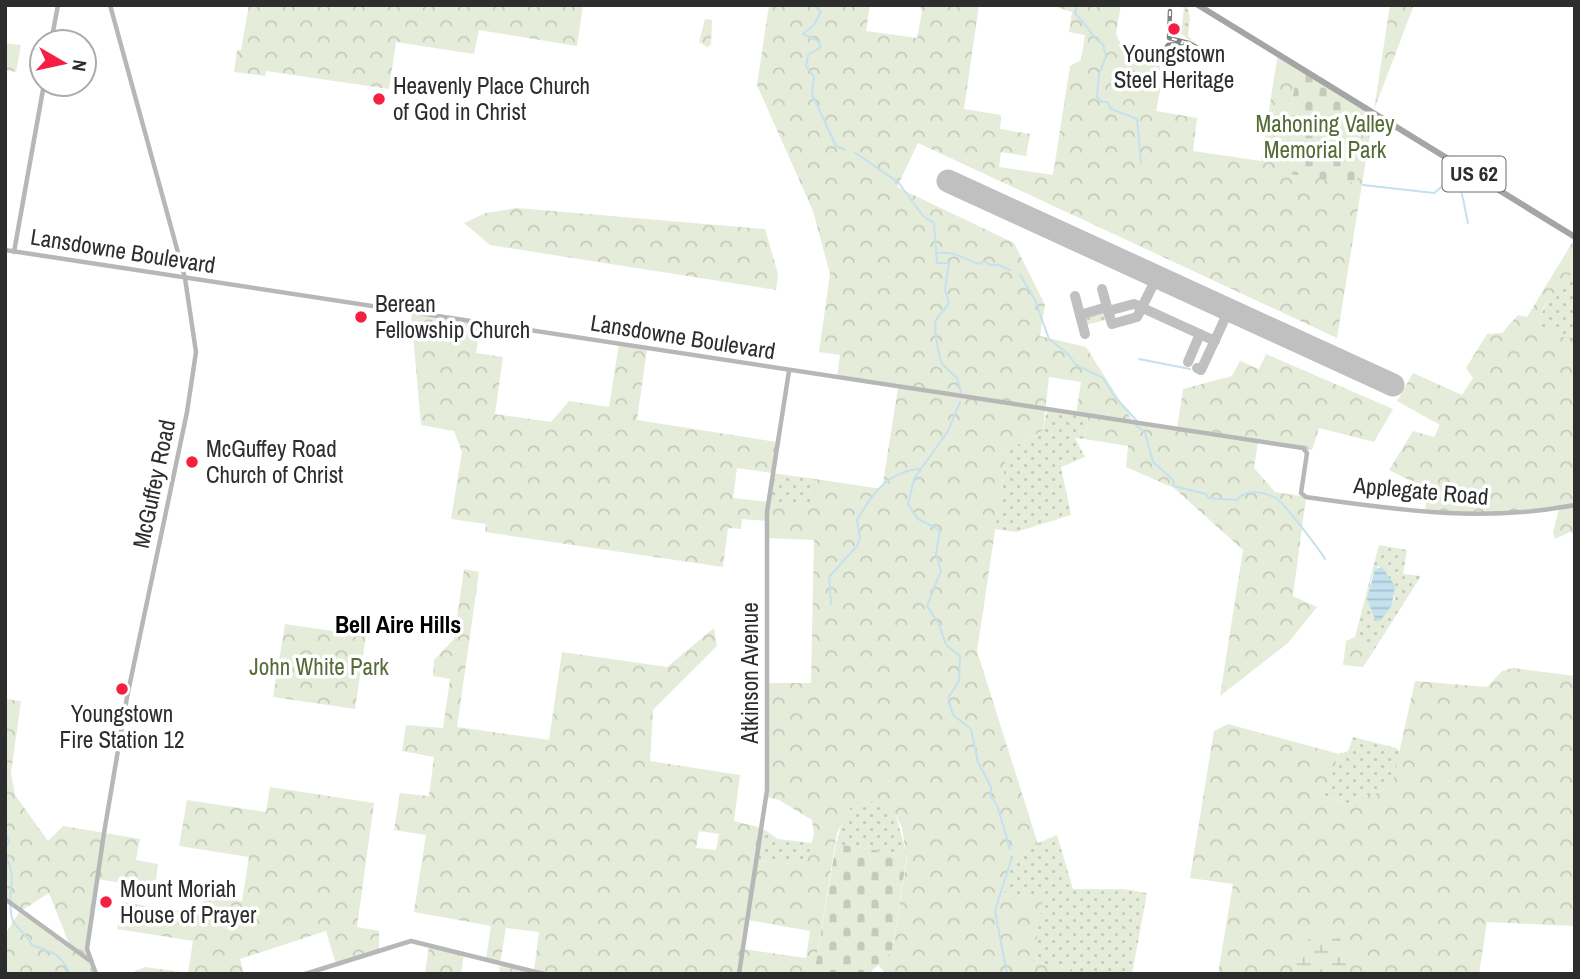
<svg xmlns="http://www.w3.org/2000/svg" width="1580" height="979" font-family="'Archivo Narrow',sans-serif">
  <defs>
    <pattern id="grass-dots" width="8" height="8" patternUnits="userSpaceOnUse" patternTransform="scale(1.75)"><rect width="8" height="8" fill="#e5ecd9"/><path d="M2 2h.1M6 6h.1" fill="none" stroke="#c5cbbb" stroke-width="1.8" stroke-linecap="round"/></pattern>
    <pattern id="forest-crowns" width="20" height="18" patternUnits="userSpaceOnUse" patternTransform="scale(1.75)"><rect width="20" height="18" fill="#e5ecd9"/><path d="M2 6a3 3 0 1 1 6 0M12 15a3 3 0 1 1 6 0" fill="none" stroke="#c5cbbb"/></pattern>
    <pattern id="wetland-marsh" width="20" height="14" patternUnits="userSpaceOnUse" patternTransform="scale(1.75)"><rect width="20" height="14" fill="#e5ecd9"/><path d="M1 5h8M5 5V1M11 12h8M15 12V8" fill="none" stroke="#c5cbbb"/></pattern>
    <pattern id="cemetery-stones" width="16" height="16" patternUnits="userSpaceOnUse" patternTransform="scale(1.75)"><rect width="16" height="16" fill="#e5ecd9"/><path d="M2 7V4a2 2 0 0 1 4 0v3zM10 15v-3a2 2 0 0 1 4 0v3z" fill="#c5cbbb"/></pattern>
    <pattern id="water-rules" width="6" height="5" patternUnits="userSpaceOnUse" patternTransform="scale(1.75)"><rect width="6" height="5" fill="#c3e1ee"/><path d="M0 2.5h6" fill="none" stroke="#a8c1cc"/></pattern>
  </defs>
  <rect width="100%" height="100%" fill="#fff"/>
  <g fill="url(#grass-dots)" fill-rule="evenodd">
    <path d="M 1181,5 L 1187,5 L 1190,17 L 1188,36 L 1195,43 L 1181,34 L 1184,9 Z"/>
    <path d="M 1185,44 L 1206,54 L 1205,59 L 1191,61 L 1188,53 L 1180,52 Z"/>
    <path d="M 1575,266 L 1575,353 C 1567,341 1552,339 1543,329 C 1531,315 1565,277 1575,266 Z"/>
    <path d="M 1105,311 L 1106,320 L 1085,325 L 1084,317 Z"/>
    <path d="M 1047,410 L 1088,416 L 1085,439 L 1075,438 L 1085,457 L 1061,467 L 1071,515 L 1016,532 L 995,529 L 1007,451 L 1043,430 Z"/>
    <path d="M 772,473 L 815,479 L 815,507 L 768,503 Z"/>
    <path d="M 1379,545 L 1407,550 L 1403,574 L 1421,576 L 1371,655 L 1364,642 L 1355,637 ZM 1379,566 L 1395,599 L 1376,620 L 1370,583 L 1375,569 Z"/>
    <path d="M 1353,737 L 1396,748 L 1401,753 L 1392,785 L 1373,795 L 1361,795 L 1351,804 L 1324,797 L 1339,754 L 1348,751 Z"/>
    <path d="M 872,802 L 895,812 L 907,855 L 836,844 L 842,822 L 850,808 Z"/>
    <path d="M 762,828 L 778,839 L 812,843 L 808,857 L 792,864 L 757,861 Z"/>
    <path d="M 1057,835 L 1073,889 L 1124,889 L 1147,893 L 1132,974 L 1098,974 L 1032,962 L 1004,892 L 1010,855 Z"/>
  </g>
  <g fill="url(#forest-crowns)" fill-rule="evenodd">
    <path d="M 249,5 L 583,5 L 577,46 L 479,30 L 474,54 L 396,42 L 389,89 L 266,71 L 265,76 L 234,72 L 237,50 L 241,50 Z"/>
    <path d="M 769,5 L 870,5 L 866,31 L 917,38 L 922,12 L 919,5 L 979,5 L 964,109 L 1001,115 L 1000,129 L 1030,134 L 1026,156 L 1001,152 L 999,167 L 1053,175 L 1070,66 L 1081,60 L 1085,35 L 1069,32 L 1072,12 L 1050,5 L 1121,5 L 1116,33 L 1119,41 L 1140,52 L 1154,56 L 1163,44 L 1160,68 L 1152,86 L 1155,87 L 1158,79 L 1160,91 L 1156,111 L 1197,118 L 1193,151 L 1261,161 L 1278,53 L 1298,65 L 1285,143 L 1356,182 L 1368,107 L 1374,110 L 1390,5 L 1414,5 L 1374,110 L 1337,338 L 918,143 L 897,187 L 1014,243 L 1045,305 L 1040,336 L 1086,347 L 1134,423 L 1177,429 L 1183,389 L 1232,376 L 1240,361 L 1259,369 L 1266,354 L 1393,409 L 1374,442 L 1319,428 L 1312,450 L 1258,442 L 1254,468 L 1275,492 L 1306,497 L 1293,596 L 1317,607 L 1288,643 L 1220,696 L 1243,550 L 1174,488 L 1126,467 L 1128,446 L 1085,439 L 1088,416 L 1076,414 L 1081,382 L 1049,377 L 1043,430 L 1007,451 L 977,651 L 1038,844 L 1010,855 L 1004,892 L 1043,898 L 1033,962 L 1098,974 L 886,974 L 878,965 L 892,951 L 907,859 L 902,828 L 895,813 L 872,802 L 850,808 L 837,833 L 814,974 L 499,974 L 500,963 L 486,959 L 491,926 L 414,912 L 426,835 L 394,830 L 400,793 L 429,796 L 434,757 L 402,751 L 406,725 L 443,728 L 450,679 L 433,676 L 434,660 L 454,639 L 464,569 L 479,572 L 457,727 L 549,740 L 562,652 L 667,667 L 714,628 L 717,646 L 653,710 L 650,761 L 740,775 L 734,821 L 762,828 L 757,861 L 792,864 L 808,857 L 814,834 L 812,820 L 779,800 L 766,797 L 768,683 L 811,683 L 814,540 L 767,538 L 767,521 L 742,519 L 741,529 L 728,528 L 723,567 L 485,532 L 486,524 L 451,519 L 462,452 L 454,431 L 421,425 L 411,312 L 481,323 L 476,353 L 503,357 L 495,414 L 551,422 L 569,401 L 609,407 L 619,344 L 647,349 L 637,420 L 777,442 L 772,473 L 737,468 L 733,498 L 814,507 L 815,479 L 882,489 L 898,388 L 837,378 L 840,355 L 819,352 L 830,274 L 813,211 L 757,85 ZM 699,831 L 719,834 L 716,850 L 696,848 ZM 748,920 L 810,931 L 806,958 L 743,949 ZM 506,928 L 539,932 L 534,971 L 500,963 Z"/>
    <path d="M 705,19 L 712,20 L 711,45 L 707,47 L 699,42 Z"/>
    <path d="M 5,43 L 21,45 L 16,72 L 5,70 Z"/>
    <path d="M 517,208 L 765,229 L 778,274 L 776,290 L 490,245 L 464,223 L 486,213 Z"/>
    <path d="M 1575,238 C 1575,246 1577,260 1575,267 C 1566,288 1532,303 1543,329 L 1553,328 L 1556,336 L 1571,338 L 1575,353 L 1575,535 L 1570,532 L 1555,539 L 1553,533 L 1559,509 L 1471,516 L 1425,512 L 1427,489 L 1389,470 L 1413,431 L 1434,437 L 1440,425 L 1397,401 L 1413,373 L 1462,395 L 1473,378 L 1466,368 L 1487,334 L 1502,333 L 1518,315 L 1527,317 Z"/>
    <path d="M 285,624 L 366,636 L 355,709 L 273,697 Z"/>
    <path d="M 1355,637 L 1364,642 L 1371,655 L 1363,667 L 1343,665 L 1346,641 Z"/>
    <path d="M 1513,668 L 1575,676 L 1575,926 L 1487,922 L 1479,974 L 1218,974 L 1233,884 L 1190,878 L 1214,731 L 1228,724 L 1339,754 L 1324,797 L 1351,804 L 1361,795 L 1373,795 L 1392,785 L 1415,681 L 1487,687 L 1502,671 Z"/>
    <path d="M 5,699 L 21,701 L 11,773 L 15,795 L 48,841 L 63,826 L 140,839 L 136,860 L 158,864 L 155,888 L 97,879 L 87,949 L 96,974 L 5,972 L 5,934 L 20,911 L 5,899 ZM 49,893 L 70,946 L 21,911 Z"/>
    <path d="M 270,787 L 374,803 L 357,927 L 379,931 L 379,950 L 336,964 L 326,931 L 240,959 L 244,974 L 129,974 L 145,967 L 188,973 L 193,941 L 117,929 L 122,902 L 201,914 L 205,895 L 242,901 L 249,857 L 179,846 L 187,800 L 266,812 Z"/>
    <path d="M 429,945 L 464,953 L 461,974 L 425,974 Z"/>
  </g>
  <path fill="url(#wetland-marsh)" d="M 1326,930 C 1336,934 1347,944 1350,956 C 1351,962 1348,967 1350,974 L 1289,974 L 1294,971 L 1290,964 C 1294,947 1310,938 1326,930 Z"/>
  <g fill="url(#cemetery-stones)">
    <path d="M 1298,65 L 1368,107 L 1356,183 L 1290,174 L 1285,143 Z"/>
    <path d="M 836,844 L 907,855 L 892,951 L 869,974 L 814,974 Z"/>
  </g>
  <path fill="url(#water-rules)" d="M 1382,567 L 1395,586 L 1392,605 L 1380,621 L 1376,621 L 1367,599 L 1375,569 Z"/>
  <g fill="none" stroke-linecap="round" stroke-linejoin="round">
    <g stroke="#c3e1ee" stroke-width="2">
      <path d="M 814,5 L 821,12 L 814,25 L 803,34 L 818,41 L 821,47 L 808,55 L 806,66 L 814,77 L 812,94 L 836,146 L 845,150"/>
      <path d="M 1077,5 L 1075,14 C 1086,22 1092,39 1103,44 L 1106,56 L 1099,74 L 1097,97 L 1102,102 L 1107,102 L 1111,109 L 1137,119 L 1141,163"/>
      <path d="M 854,152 L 898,182 L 923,216 L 934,223 L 937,263 L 949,263 L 945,290 L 949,302 C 946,309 940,313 936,320 C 933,326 939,356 942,364 L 957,378 L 961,392"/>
      <path d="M 1458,176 L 1463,183 L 1461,192"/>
      <path d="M 1363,185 L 1434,193 L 1461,171"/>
      <path d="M 1462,194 L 1468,223"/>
      <path d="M 937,253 C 956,251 965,260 979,264 L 985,261 L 990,265 L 998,265 L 1010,270"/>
      <path d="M 1020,275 L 1035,300 L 1049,339 L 1068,354 L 1076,365 L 1103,378 L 1115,397 L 1136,420"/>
      <path d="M 1139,359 L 1190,369"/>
      <path d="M 960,402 L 948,431 L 914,479 L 908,504 L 918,519 L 940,530 L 936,554 L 941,571 L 927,606 L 939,624 L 946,645 L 960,656 L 959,681 L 948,698 L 953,715 L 971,729 L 978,762 L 991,787 L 991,797 L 997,805 L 1010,849"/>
      <path d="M 1136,425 L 1145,433 L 1153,462 L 1173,480 L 1174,486 L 1206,494 L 1208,498 L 1237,500 C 1246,488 1265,492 1276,498 C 1284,503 1319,549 1325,559"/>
      <path d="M 831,604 L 829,577 L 857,546 L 860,538 L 857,520 C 872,494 888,471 920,469"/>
      <path d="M 5,832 L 9,841 L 5,848"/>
      <path d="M 5,857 C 19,874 6,897 12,918 C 15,929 27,933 32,945 C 52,953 59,951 70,974"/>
      <path d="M 1007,974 L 995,911 L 1012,857"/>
    </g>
    <g stroke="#c0c0c0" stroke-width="10">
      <path d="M 1102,289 L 1108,311 L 1134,304 L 1215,341"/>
      <path d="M 1075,296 L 1080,315 L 1107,307"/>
      <path d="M 1108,311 L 1112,324 L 1137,317 L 1157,277"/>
      <path d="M 1080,315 L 1085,334"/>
      <path d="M 1188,362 L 1200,334"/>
      <path d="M 1197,368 L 1201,370 L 1229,310"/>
    </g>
    <path stroke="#c0c0c0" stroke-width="23" d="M 948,181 L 1393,385"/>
    <g stroke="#b7b7b7" stroke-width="4.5">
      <path d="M 51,42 L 58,5"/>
      <path d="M 5,250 L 1303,448 L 1307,453 L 1301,493 L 1306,497 C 1400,510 1480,523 1575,505"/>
      <path d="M 14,252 L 44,84"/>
      <path d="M 5,899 L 89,960"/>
      <path d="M 96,974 L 87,949 L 104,833 L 127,697 L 187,412 L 196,352 L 185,278 L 110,5"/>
      <path d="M 305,974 L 411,941 L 544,974"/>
      <path d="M 739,974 L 767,790 L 767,512 L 789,371"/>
    </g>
    <path stroke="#a5a5a5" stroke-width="6" d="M 1198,5 L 1575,237"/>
    <defs>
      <g id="rail">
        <path d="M 1170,11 L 1169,38 L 1189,43 L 1207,53"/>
        <path d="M 1158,59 L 1168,45 L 1183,43"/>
      </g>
    </defs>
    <use href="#rail" stroke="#828282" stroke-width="4.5"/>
    <use href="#rail" stroke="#fff" stroke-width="2" stroke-dasharray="5" stroke-linecap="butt"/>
  </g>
  <g fill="#f41f42" stroke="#fff" stroke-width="2.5">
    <circle cx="1174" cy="29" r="7"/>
    <circle cx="379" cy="99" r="7"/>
    <circle cx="361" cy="317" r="7"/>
    <circle cx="192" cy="462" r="7"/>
    <circle cx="122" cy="689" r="7"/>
    <circle cx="106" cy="902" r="7"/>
  </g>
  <g text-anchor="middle" stroke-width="7" stroke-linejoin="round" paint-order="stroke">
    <rect fill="#fff" stroke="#6c6c6c" stroke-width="2" x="1442.5" y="156.5" width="63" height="35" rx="5"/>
    <g font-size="21" font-weight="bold" fill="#2d2d2d">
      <text x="1474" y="181">US 62</text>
    </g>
    <g font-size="23" fill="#2d2d2d" stroke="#fff" text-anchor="start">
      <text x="1174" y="62" text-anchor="middle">Youngstown<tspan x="1174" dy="26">Steel Heritage</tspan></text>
      <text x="393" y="94">Heavenly Place Church<tspan x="393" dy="26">of God in Christ</tspan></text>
      <text x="375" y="312">Berean<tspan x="375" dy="26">Fellowship Church</tspan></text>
      <text x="206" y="457">McGuffey Road<tspan x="206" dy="26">Church of Christ</tspan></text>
      <text x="122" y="722" text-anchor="middle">Youngstown<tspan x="122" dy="26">Fire Station 12</tspan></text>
      <text x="120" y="897">Mount Moriah<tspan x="120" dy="26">House of Prayer</tspan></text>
    </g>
    <g font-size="23" fill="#556c37" stroke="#fff">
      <text x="1325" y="132">Mahoning Valley<tspan x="1325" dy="26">Memorial Park</tspan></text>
      <text x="319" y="675">John White Park</text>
    </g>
    <g font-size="23" fill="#2d2d2d" stroke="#fff">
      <text transform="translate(123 251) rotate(9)" y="8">Lansdowne Boulevard</text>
      <text transform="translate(683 337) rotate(9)" y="8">Lansdowne Boulevard</text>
      <text transform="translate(154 484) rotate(-78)" y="8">McGuffey Road</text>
      <text transform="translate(1421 491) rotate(5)" y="8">Applegate Road</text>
      <text transform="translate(750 673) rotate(-90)" y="8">Atkinson Avenue</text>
    </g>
    <g font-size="24" font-weight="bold" fill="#000" stroke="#fff">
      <text x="398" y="633">Bell Aire Hills</text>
    </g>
  </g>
  <rect width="1580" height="979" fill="none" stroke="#2d2d2d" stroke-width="14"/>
  <g transform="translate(63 63) rotate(99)"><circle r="33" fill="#ffffff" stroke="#ababab" stroke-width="2"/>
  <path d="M0-5L12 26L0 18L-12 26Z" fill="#f41f42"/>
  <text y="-10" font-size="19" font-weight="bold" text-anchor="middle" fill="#2d2d2d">N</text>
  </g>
</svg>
